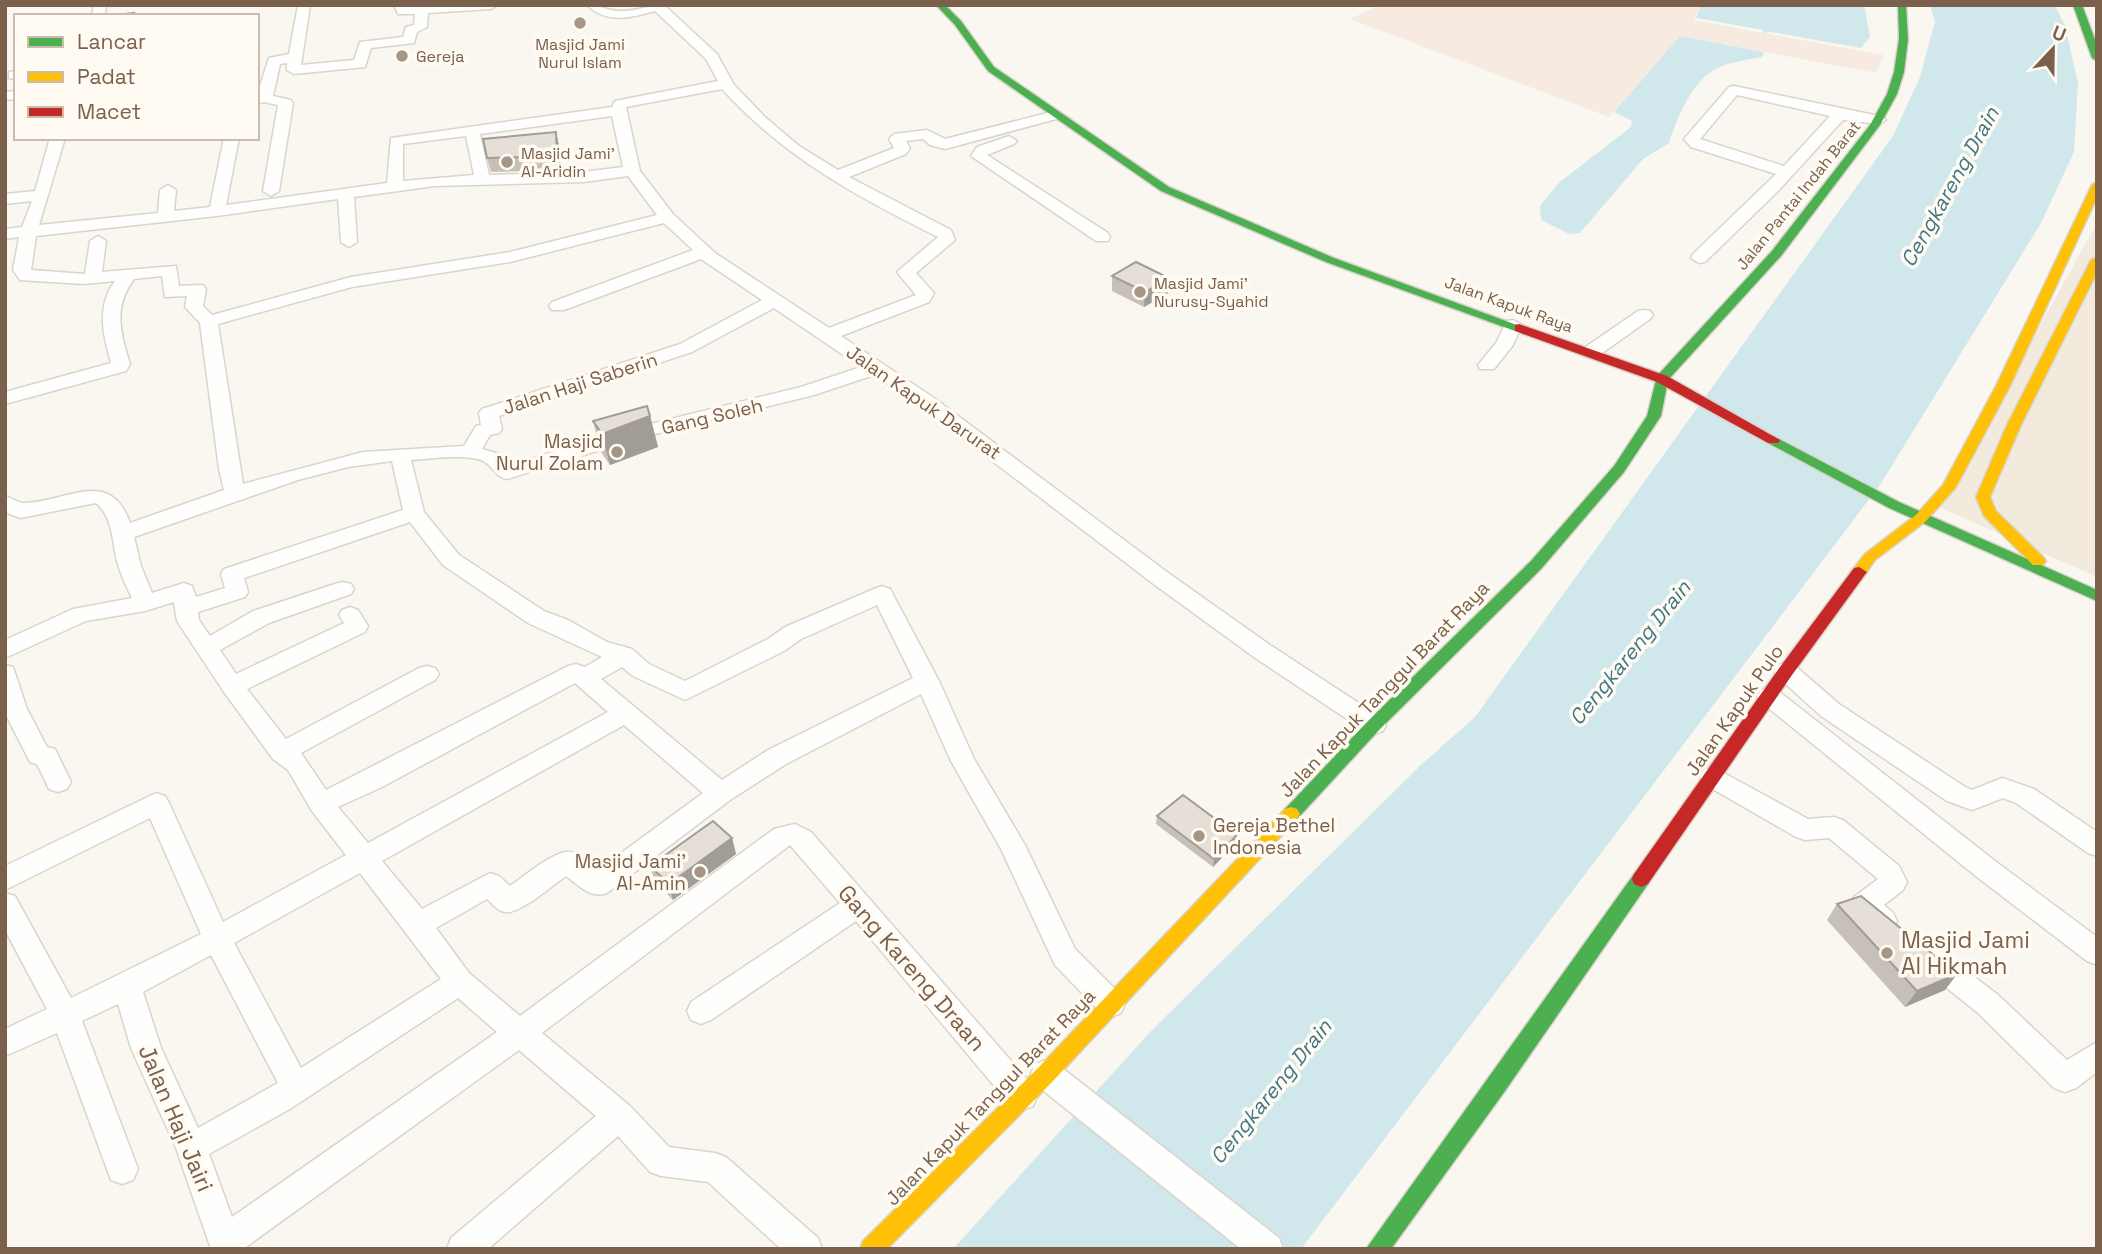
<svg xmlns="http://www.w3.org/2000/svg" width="2102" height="1254" font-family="'Space Grotesk',sans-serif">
  <rect width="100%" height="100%" fill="#f9f7f0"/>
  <path fill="#f2eadd" d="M 2097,223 L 2097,577 L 1939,507 Z"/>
  <path fill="#f7eae1" d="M 1380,5 L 1701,5 L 1694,20 L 1883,55 L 1877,73 L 1680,36 L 1609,117 L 1350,19 Z"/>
  <g fill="#d0e7eb">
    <path d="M 1701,5 L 1864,5 L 1870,37 L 1861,48 L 1771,32 L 1762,33 L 1763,30 L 1696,18 Z"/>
    <path d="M 1930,5 L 2055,5 L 2065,26 L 2078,83 L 2074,152 L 2041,223 L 1880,485 L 1301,1249 L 953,1249 L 1153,1029 L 1421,765 L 1475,717 L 1893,136 L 1920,77 L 1935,21 Z"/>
    <path d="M 1680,36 L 1764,52 L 1762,57 C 1746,60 1728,62 1714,70 C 1693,80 1675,122 1669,143 L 1643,159 L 1580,233 L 1569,234 L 1541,220 L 1540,206 L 1560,182 L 1631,127 L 1632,121 L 1614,112 Z"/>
  </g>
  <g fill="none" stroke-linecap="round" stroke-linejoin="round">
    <defs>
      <g id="street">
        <path d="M 94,5 L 106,5 L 105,16 L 92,16 Z"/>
        <path d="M 298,5 L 310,5 L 301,65 L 354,60 L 360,42 L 403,37 L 406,27 L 414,25 L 415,14 L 398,14 L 394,5 L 497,5 L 491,9 L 428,13 L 427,27 L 417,32 L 414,43 L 371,48 L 365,67 L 294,74 L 287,70 L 287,63 L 280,64 L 273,96 L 291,100 L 293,103 L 279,191 L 271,196 L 263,191 L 278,105 L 264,102 L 257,104 L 257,95 L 269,58 L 289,54 Z"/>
        <path d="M 587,5 C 600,5 608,11 619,11 C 634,12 649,5 664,5 L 717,54 L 734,85 L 766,118 L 799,146 L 838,170 L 894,148 L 889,139 L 894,134 L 927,130 L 945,139 L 1055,111 L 1060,112 L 1062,115 L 1060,118 L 945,149 L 930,145 L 923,139 L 906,141 L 910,148 L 906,154 L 849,177 L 951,230 L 955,240 L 916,273 L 934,293 L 929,302 L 841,336 L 934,398 L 1171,575 L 1270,645 L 1383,719 L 1386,725 L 1383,731 L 1374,734 L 1365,731 L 1254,657 L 1155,585 L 920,406 L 874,375 L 814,395 L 635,439 L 507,479 C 496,477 494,468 485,462 C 469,453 430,459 411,460 L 424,512 L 459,555 L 544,611 L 568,620 L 607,642 L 632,649 L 649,664 L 685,681 L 768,639 L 785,627 L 874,589 L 882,586 L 890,589 L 939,681 L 974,759 L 1025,845 L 1075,949 L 1121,995 L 1125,1004 L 1121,1013 L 1111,1017 L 1101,1013 L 1055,965 L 1001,849 L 951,761 L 921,694 L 786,764 L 730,800 L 607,893 C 590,899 580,886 566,876 C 554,884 519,915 505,912 C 497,911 493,904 487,899 L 436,928 L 469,973 L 520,1016 L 774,829 L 795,824 L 811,832 L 1033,1086 L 1037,1096 L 1033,1106 L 1022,1110 L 1011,1106 L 856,921 L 711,1020 L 701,1024 L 691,1020 L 687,1011 L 691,1002 L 840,903 L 790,845 L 542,1033 L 630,1106 L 669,1147 L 715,1153 L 726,1157 L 818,1238 L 822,1249 L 781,1249 L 708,1182 L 661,1176 L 650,1172 L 618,1136 L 488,1249 L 447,1249 L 451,1238 L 596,1116 L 519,1050 L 243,1249 L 211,1249 L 176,1148 L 131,1048 L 118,1004 L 82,1021 L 138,1169 L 133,1180 L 122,1184 L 111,1180 L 57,1033 L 5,1056 L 5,1029 L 47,1009 L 5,930 L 5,893 L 15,896 L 71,998 L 201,934 L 150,818 L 5,890 L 5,866 L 156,793 L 165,796 L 169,803 L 223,922 L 346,855 L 312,811 L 288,770 L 273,759 L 224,692 L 177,621 L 174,602 L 145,611 L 86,621 L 5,658 L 5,640 L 73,609 L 132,598 C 126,586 120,573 117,561 C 112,541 113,517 96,503 L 20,518 L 5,512 L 5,496 C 12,498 19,504 26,503 C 69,501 110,467 130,523 L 224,490 L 219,469 L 200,323 L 185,307 L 187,296 L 165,297 L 162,276 L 134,279 C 113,307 120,332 130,364 L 126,371 L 5,404 L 5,392 L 111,363 C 103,335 96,306 115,281 L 83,284 L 20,280 L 13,270 L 19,237 L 5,239 L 5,229 L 22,227 L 32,201 L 5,204 L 5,194 L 35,191 L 50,138 L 65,138 L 39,225 L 158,213 L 160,190 L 168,185 L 176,190 L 174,211 L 210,207 L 224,138 L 239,138 L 226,205 L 387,183 L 391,138 L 612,107 L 615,101 L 620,100 L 718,81 L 706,59 L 655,11 C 630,18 607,24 587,5 ZM 722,89 C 785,158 856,196 938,237 L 897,272 L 916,295 L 829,328 L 715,253 L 673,214 L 640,171 L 626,107 ZM 612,116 L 623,167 L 584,172 L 489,175 L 480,134 ZM 466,136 L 474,175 L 403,181 L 403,144 ZM 628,176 L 657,215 L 510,252 L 351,277 L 212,315 L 203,306 L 206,289 L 203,285 L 179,286 L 176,266 L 102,272 L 106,241 L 98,236 L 90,241 L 85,274 L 31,270 L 36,236 L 217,216 L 338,199 L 341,242 L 349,247 L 357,242 L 354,197 L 435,186 L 584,182 ZM 664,223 L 693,250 L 552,302 L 549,306 L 552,310 L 564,310 L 701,259 L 762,300 L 680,344 L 482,409 L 479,413 L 481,425 L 476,426 L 464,446 L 363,452 L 243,484 L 218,324 L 352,287 L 510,262 ZM 774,308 L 861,367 L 801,387 L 622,431 L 511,465 L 499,454 L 482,449 L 490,435 L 499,433 L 502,429 L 499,416 L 692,352 ZM 392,461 L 403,510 L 224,569 L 221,574 L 225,588 L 196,597 L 192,586 L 184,583 L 152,593 L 141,566 L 134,537 L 298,480 L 348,467 ZM 410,522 L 443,565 L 528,623 L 602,657 L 585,667 L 576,664 L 568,666 L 326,790 L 301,753 L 435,680 L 439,674 L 435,668 L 427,666 L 419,668 L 286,739 L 247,689 L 365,632 L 368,626 L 358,610 L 350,607 L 342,610 L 339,615 L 344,623 L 236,674 L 220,650 L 269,623 L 351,594 L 354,589 L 351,584 L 343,582 L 335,584 L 253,611 L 210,636 L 199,620 L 198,612 L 245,597 L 248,592 L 244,578 ZM 877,605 L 913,678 L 768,750 L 722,780 L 601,679 L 622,667 L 633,676 L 685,700 L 784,651 L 801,639 ZM 575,683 L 608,712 L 368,843 L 338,807 L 382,787 ZM 624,725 L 703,793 L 598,870 C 590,864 581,854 571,852 C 557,848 522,878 510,886 L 499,876 L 490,873 L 422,909 L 382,861 ZM 360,873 L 441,979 L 301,1068 L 234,943 ZM 211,955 L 278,1083 L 198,1128 L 161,1048 L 143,992 ZM 458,998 L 497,1032 L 232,1217 L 209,1154 L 290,1109 Z"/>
        <path d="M 14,71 L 16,79 L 9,78 L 9,72 Z"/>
        <path d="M 1734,86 L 1879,116 L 1886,120 L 1879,124 L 1843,120 L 1777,192 L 1705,262 L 1699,263 L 1691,258 L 1693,254 L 1776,174 L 1691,147 L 1684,139 L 1729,87 ZM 1737,95 L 1830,116 L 1784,166 L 1700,139 Z"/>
        <path d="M 16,91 L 16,99 L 5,100 L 5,92 Z"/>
        <path d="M 1009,136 L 1017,141 L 1014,144 L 987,155 L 1108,233 L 1110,237 L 1108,241 L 1096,241 L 971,156 L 977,147 Z"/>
        <path d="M 1644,310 L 1650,311 L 1653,315 L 1650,319 L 1598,356 L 1584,356 L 1582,352 L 1584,348 L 1638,311 Z"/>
        <path d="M 1513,320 L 1522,325 L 1513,345 L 1494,369 L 1480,369 L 1478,365 L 1496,343 L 1507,321 Z"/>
        <path d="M 1786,663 L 1794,665 L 1839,704 L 1965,787 L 1972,790 L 2002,778 L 2011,781 L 2034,789 L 2097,832 L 2097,856 L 2088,853 L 2016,803 L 2003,798 L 1972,810 L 1947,801 L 1821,716 L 1778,677 L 1774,671 L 1778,665 Z"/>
        <path d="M 5,665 L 13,667 L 27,709 L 47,747 L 55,749 L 71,782 L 67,789 L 58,792 L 49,789 L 37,764 L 30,762 L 5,713 Z"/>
        <path d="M 1769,687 L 1777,690 L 1995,861 L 2097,937 L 2097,965 L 2087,961 L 1977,877 L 1761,702 L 1757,696 L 1761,690 Z"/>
        <path d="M 1713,767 L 1808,819 L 1834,817 L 1843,820 L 1899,866 L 1907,882 L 1903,890 L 1884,905 L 1893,913 L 1897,921 L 1893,929 C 1875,935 1858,921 1850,905 L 1854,897 L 1878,879 L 1829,838 L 1805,840 L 1796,837 L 1704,784 L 1700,777 L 1704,770 Z"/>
        <path d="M 1932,948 L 1942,952 L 1998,995 L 2067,1060 L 2097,1042 L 2097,1072 L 2076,1088 L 2065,1092 L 2054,1088 L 1978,1013 L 1922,968 L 1918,960 L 1922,952 Z"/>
        <path d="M 1046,1060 L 1057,1064 L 1279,1238 L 1283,1249 L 1241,1249 L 1035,1084 L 1031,1074 L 1035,1064 Z"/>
      </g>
      <g id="fast">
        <path d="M 936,5 L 945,5 L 961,21 L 994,67 L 1169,187 L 1334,258 L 1525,328 L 1519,332 L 1515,331 L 1326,262 L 1161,191 L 988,71 L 955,25 Z"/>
        <path d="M 1898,5 L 1906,5 L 1908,39 L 1904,72 L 1897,94 L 1880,125 L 1781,256 L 1668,380 L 1661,416 L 1624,472 L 1541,569 L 1380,729 L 1297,819 L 1291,821 L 1285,819 L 1282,814 L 1285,809 L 1368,721 L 1531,561 L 1614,466 L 1647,416 L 1657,376 L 1772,251 L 1870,125 L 1887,94 L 1894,72 L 1899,39 Z"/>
        <path d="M 2073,5 L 2082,5 L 2097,45 L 2097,61 L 2092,58 Z"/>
        <path d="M 1773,436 L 1899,502 L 2097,590 L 2097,601 L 1889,508 L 1768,443 L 1766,440 L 1768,437 Z"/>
        <path d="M 1641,871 L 1648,874 L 1650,879 L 1648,884 L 1505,1091 L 1391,1249 L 1366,1249 L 1634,874 Z"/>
      </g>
      <g id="slow">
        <path d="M 2097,182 L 2097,197 L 2010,386 L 1956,487 L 1926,521 L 1875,560 L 1864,576 L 1854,576 L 1851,572 L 1865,554 L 1916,515 L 1943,485 L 1996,386 L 2092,185 Z"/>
        <path d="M 2097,257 L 2097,272 L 2021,425 L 1990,497 L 1996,511 L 2043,557 L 2046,561 L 2043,565 L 2033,565 L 1984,516 L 1976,497 L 2007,425 L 2091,260 Z"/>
        <path d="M 1291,807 L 1297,809 L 1300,814 L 1297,819 L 1053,1081 L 887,1249 L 860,1249 L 863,1241 L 1039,1067 L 1285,809 Z"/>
      </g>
      <g id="jam">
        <path d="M 1519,324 L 1667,376 L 1780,440 L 1778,443 L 1768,443 L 1657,382 L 1515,331 L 1515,325 Z"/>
        <path d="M 1859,567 L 1867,572 L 1864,576 L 1792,675 L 1648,884 L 1641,887 L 1634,884 L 1632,879 L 1634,874 L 1780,667 L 1854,568 Z"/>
      </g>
    </defs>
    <use href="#street" stroke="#dad4cd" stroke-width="3"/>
    <use href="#fast" stroke="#d9d3cb" stroke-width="3"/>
    <use href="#slow" stroke="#d9d3cb" stroke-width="3"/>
    <use href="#jam" stroke="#d9d3cb" stroke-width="3"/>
    <use href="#street" fill="#fefefd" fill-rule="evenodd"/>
    <use href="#fast" fill="#4caf50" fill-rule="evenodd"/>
    <use href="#slow" fill="#ffc107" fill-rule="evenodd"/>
    <use href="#jam" fill="#c62828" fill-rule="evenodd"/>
  </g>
  <g fill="#c6c0b9">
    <path d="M 556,132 L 559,146 L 561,170 L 491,172 L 487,158 Z"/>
    <path d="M 1112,276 L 1169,278 L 1168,293 L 1144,307 L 1112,291 Z"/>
    <path d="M 650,416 L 658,447 L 610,465 L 601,452 L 593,421 Z"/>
    <path d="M 1157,816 L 1236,843 L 1213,867 L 1156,824 Z"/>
    <path d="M 732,838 L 736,854 L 673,900 L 655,882 L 650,866 Z"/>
    <path d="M 1837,904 L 1957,974 L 1945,990 L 1905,1007 L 1827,920 Z"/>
  </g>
  <g fill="#a19c96">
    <path d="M 556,132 L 559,146 L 561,170 L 557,156 Z"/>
    <path d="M 1169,278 L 1168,293 L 1144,307 L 1145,292 Z"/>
    <path d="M 650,416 L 658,447 L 610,465 L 602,434 Z"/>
    <path d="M 1237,835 L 1236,843 L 1213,867 L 1214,859 Z"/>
    <path d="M 732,838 L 736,854 L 673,900 L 669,884 Z"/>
    <path d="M 1957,974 L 1945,990 L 1905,1007 L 1917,991 Z"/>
  </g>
  <g fill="#e6dfd7" stroke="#a19c96" stroke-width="2">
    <path d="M 134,13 L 133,16 L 108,16 Z"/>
    <path d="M 556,132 L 557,156 L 487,158 L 483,139 Z"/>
    <path d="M 1136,262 L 1169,278 L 1145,292 L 1112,276 Z"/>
    <path d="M 647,406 L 650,416 L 602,434 L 593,421 Z"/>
    <path d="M 1183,795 L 1237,835 L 1214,859 L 1157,816 Z"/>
    <path d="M 713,821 L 732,838 L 669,884 L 650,866 Z"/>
    <path d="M 1861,896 L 1957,974 L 1917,991 L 1837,904 Z"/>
  </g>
  <g fill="#a79585" stroke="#fffbf3" stroke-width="2.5">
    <circle cx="580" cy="23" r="7"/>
    <circle cx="402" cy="56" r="7"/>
    <circle cx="507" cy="162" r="7"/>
    <circle cx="1140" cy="292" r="7"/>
    <circle cx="617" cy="452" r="7"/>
    <circle cx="1199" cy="836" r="7"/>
    <circle cx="700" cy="872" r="7"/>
    <circle cx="1887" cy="953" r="7"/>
  </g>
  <g text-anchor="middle" stroke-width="7" stroke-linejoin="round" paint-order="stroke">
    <g font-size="16" fill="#7b604c" stroke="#fffbf3" text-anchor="start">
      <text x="580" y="50" text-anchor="middle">Masjid Jami<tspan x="580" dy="18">Nurul Islam</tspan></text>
      <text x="416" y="62">Gereja</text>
      <text x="521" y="159">Masjid Jami'<tspan x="521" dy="18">Al-Aridin</tspan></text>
      <text x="1154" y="289">Masjid Jami'<tspan x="1154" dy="18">Nurusy-Syahid</tspan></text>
    </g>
    <g font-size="16" fill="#7b604c" stroke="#fffbf3">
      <text transform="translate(1798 195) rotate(-51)" y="6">Jalan Pantai Indah Barat</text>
      <text transform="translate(1509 304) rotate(20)" y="6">Jalan Kapuk Raya</text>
    </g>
    <g font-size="19" fill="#7b604c" stroke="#fffbf3">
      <text transform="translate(580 383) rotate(-18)" y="7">Jalan Haji Saberin</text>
      <text transform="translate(924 402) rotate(35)" y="7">Jalan Kapuk Darurat</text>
      <text transform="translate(712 416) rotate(-13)" y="7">Gang Soleh</text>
      <text transform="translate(1384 689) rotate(-46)" y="7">Jalan Kapuk Tanggul Barat Raya</text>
      <text transform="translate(1734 710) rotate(-55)" y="7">Jalan Kapuk Pulo</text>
      <text transform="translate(990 1097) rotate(-46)" y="7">Jalan Kapuk Tanggul Barat Raya</text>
    </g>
    <g font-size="19" fill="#7b604c" stroke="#fffbf3" text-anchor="end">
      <text x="603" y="448">Masjid<tspan x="603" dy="22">Nurul Zolam</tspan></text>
      <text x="1213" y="832" text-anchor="start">Gereja Bethel<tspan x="1213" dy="22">Indonesia</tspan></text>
      <text x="686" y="868">Masjid Jami'<tspan x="686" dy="22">Al-Amin</tspan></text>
    </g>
    <g font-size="21" font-style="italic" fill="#417787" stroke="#fffbf3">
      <text transform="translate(1950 187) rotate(-61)" y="7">Cengkareng Drain</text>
      <text transform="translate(1630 653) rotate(-51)" y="7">Cengkareng Drain</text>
      <text transform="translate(1271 1092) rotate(-51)" y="7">Cengkareng Drain</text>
    </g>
    <g font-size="23" fill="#7b604c" stroke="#fffbf3" text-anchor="start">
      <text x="1901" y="948">Masjid Jami<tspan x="1901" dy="26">Al Hikmah</tspan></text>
    </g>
    <g font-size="23" fill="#7b604c" stroke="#fffbf3">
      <text transform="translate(912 968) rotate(49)" y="8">Gang Kareng Draan</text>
      <text transform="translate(176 1118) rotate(67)" y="8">Jalan Haji Jairi</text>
    </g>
  </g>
  <rect width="2102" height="1254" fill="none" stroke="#7b604c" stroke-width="14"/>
  <rect x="14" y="14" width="245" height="126" fill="#fffbf3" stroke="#cabdb0" stroke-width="2"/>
  <rect x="28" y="37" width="35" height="10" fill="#4caf50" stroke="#cabdb0" stroke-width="2"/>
  <text x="77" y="49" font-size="21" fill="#7b604c">Lancar</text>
  <rect x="28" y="72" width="35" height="10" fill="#ffc107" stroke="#cabdb0" stroke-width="2"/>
  <text x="77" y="84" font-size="21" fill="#7b604c">Padat</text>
  <rect x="28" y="107" width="35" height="10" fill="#c62828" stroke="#cabdb0" stroke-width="2"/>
  <text x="77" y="119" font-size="21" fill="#7b604c">Macet</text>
  <g transform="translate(2053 49) rotate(22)" stroke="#fffbf3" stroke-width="5" paint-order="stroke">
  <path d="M0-5L12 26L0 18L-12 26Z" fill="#7b604c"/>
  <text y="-10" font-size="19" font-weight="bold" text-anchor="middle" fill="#7b604c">U</text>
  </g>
</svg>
